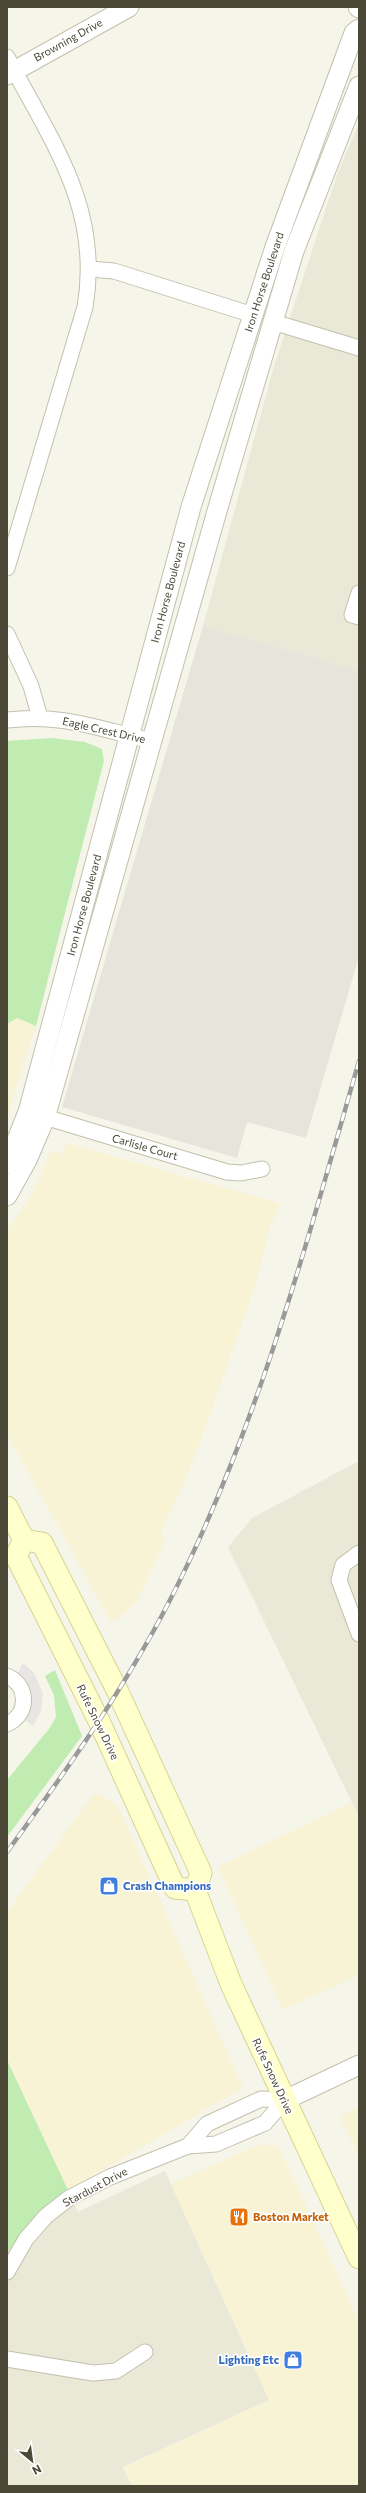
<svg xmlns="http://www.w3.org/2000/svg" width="366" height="2493" font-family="Commissioner,sans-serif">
  <rect width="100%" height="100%" fill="#f6f5ea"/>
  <g fill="#eae9d8">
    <path d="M 359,123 L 359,670 L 203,626 L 274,366 L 339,169 Z"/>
    <path d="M 359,1461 L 359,1817 L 228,1547 L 252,1518 Z"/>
    <path d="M 165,2171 L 269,2400 L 123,2467 L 132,2486 L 7,2486 L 7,2253 L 38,2212 L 68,2190 L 78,2212 Z"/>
  </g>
  <g fill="#f8f3d5">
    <path d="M 17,1018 L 36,1026 L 7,1117 L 7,1024 Z"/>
    <path d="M 66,1143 L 280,1203 L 269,1230 L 256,1282 L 213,1407 L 187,1476 L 161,1532 L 165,1541 L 137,1601 L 124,1615 L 111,1622 L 7,1434 L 7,1230 L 31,1196 L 51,1151 L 63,1153 Z"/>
    <path d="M 99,1794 L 118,1806 L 243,2088 L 68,2190 L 7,2060 L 7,1912 L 93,1795 Z"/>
    <path d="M 352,1802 L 359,1817 L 359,1975 L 283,2010 L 218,1867 Z"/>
    <path d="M 359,2107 L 359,2156 L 339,2116 Z"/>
    <path d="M 257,2145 L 278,2145 L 359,2321 L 359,2486 L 132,2486 L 123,2468 L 269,2400 L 171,2184 Z"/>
  </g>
  <path fill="#e6e4db" d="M 203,626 L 359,670 L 359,956 L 306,1138 L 247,1122 L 237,1158 L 62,1107 Z"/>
  <g fill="#c1ecb1">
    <path d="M 52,738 L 85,742 L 102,749 L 104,761 L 36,1026 L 17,1018 L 7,1024 L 7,741 Z"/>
    <path d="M 55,1670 L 82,1736 L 7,1837 L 7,1780 L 49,1729 L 56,1717 L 54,1695 L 45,1676 Z"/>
    <path d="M 7,2060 L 68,2190 L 38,2212 L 7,2253 Z"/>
  </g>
  <path fill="#e7e6e2" d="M 23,1663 L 34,1673 L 43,1694 L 41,1711 L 33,1726 L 25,1720 L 31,1700 L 28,1685 L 18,1672 Z"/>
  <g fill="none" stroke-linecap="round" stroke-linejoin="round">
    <defs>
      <g id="minor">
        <path d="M 7,57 C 51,141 102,208 85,307 L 7,568"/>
        <path d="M 90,269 L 114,271 L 253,315"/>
        <path d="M 273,322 L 359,348"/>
        <path d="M 359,593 L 352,615 L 359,617"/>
        <path d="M 7,634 L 31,686 L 40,718"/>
        <path d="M 7,720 C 62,713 101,730 153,741"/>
        <path d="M 35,1114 L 227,1172 L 241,1173 L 262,1169"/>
        <path d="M 359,1553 L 343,1565 L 339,1580 L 359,1634"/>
        <path d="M 7,1676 C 29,1685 29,1715 7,1724"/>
        <path d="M 188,2146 L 207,2124 L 261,2099 L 285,2100"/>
        <path d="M 7,2272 L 26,2239 L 46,2216 L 69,2198 L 110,2177 L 188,2146 L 216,2144 L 265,2123 L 285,2100"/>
        <path d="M 7,2359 L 93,2373 L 116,2371 L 145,2352"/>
      </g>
      <g id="tertiary">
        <path d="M 358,7 L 359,8"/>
        <path d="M 7,75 L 129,7"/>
        <path d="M 7,1164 L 28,1112 L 191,507 L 275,247 L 354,33 L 359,29"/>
        <path d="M 7,1196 L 27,1160 L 45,1118 L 217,511 L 294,251 L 359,86"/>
        <path d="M 285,2100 L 359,2065"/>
      </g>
      <g id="secondary">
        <path d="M 7,1507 L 24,1540"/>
        <path d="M 24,1540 L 42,1543 L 118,1692 L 201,1873 L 195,1890 L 231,1984 L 359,2258"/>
        <path d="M 24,1540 L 16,1556 L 99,1721 L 175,1888 L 195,1890"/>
      </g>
    </defs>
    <use href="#minor" stroke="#c2c1ac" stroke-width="17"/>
    <use href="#tertiary" stroke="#c2c1ac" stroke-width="21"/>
    <use href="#secondary" stroke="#d5d595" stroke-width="23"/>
    <use href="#minor" stroke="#fff" stroke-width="15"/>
    <use href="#tertiary" stroke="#fff" stroke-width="19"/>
    <use href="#secondary" stroke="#feffcb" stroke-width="21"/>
    <defs>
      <path id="rail" d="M 7,1852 C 66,1771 123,1691 169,1602 C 257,1431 306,1245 359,1061"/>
    </defs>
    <use href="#rail" stroke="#999" stroke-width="4.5"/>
    <use href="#rail" stroke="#fff" stroke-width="3" stroke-dasharray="9" stroke-linecap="butt"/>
  </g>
  <defs>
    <symbol id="shop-square" viewBox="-11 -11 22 22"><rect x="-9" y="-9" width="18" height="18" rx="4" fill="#3f7fe0" stroke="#fff"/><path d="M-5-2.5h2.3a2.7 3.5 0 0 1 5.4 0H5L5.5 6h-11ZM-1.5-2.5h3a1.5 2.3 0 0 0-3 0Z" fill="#fff"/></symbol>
    <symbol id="restaurant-square" viewBox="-11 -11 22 22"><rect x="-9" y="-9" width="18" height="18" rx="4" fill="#e8710a" stroke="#fff"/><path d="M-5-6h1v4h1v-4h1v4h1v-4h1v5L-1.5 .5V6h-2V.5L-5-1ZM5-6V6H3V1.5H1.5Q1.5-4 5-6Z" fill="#fff"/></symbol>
  </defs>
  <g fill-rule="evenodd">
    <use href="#shop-square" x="98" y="1875" width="22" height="22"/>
    <use href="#restaurant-square" x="228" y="2206" width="22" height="22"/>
    <use href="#shop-square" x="282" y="2349" width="22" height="22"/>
  </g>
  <g text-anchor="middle" stroke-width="3.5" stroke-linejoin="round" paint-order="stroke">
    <g font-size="11" fill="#4b4837" stroke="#fff">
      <text transform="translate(68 40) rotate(-29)" y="4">Browning Drive</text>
      <text transform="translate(264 282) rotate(-72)" y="4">Iron Horse Boulevard</text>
      <text transform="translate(168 592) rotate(-75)" y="4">Iron Horse Boulevard</text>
      <text transform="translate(104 730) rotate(13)" y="4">Eagle Crest Drive</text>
      <text transform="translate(84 905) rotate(-75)" y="4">Iron Horse Boulevard</text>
      <text transform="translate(145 1147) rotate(16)" y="4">Carlisle Court</text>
      <text transform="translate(98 1722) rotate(64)" y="4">Rufe Snow Drive</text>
      <text transform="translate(273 2076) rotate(65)" y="4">Rufe Snow Drive</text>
      <text transform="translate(95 2187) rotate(-28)" y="4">Stardust Drive</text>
    </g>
    <g font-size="11" font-weight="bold" fill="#366cbe" stroke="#fff" text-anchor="start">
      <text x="123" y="1890">Crash Champions</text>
      <text x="279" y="2364" text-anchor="end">Lighting Etc</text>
    </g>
    <g font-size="11" font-weight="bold" fill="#c56008" stroke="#fff" text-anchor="start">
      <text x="253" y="2221">Boston Market</text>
    </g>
  </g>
  <rect width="366" height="2493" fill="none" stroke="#4b4837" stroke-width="16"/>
  <g transform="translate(32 2461) rotate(151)" stroke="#ffffff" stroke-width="3" paint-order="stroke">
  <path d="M0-3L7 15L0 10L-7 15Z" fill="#4b4837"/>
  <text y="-6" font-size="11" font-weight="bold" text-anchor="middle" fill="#4b4837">N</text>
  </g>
</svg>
